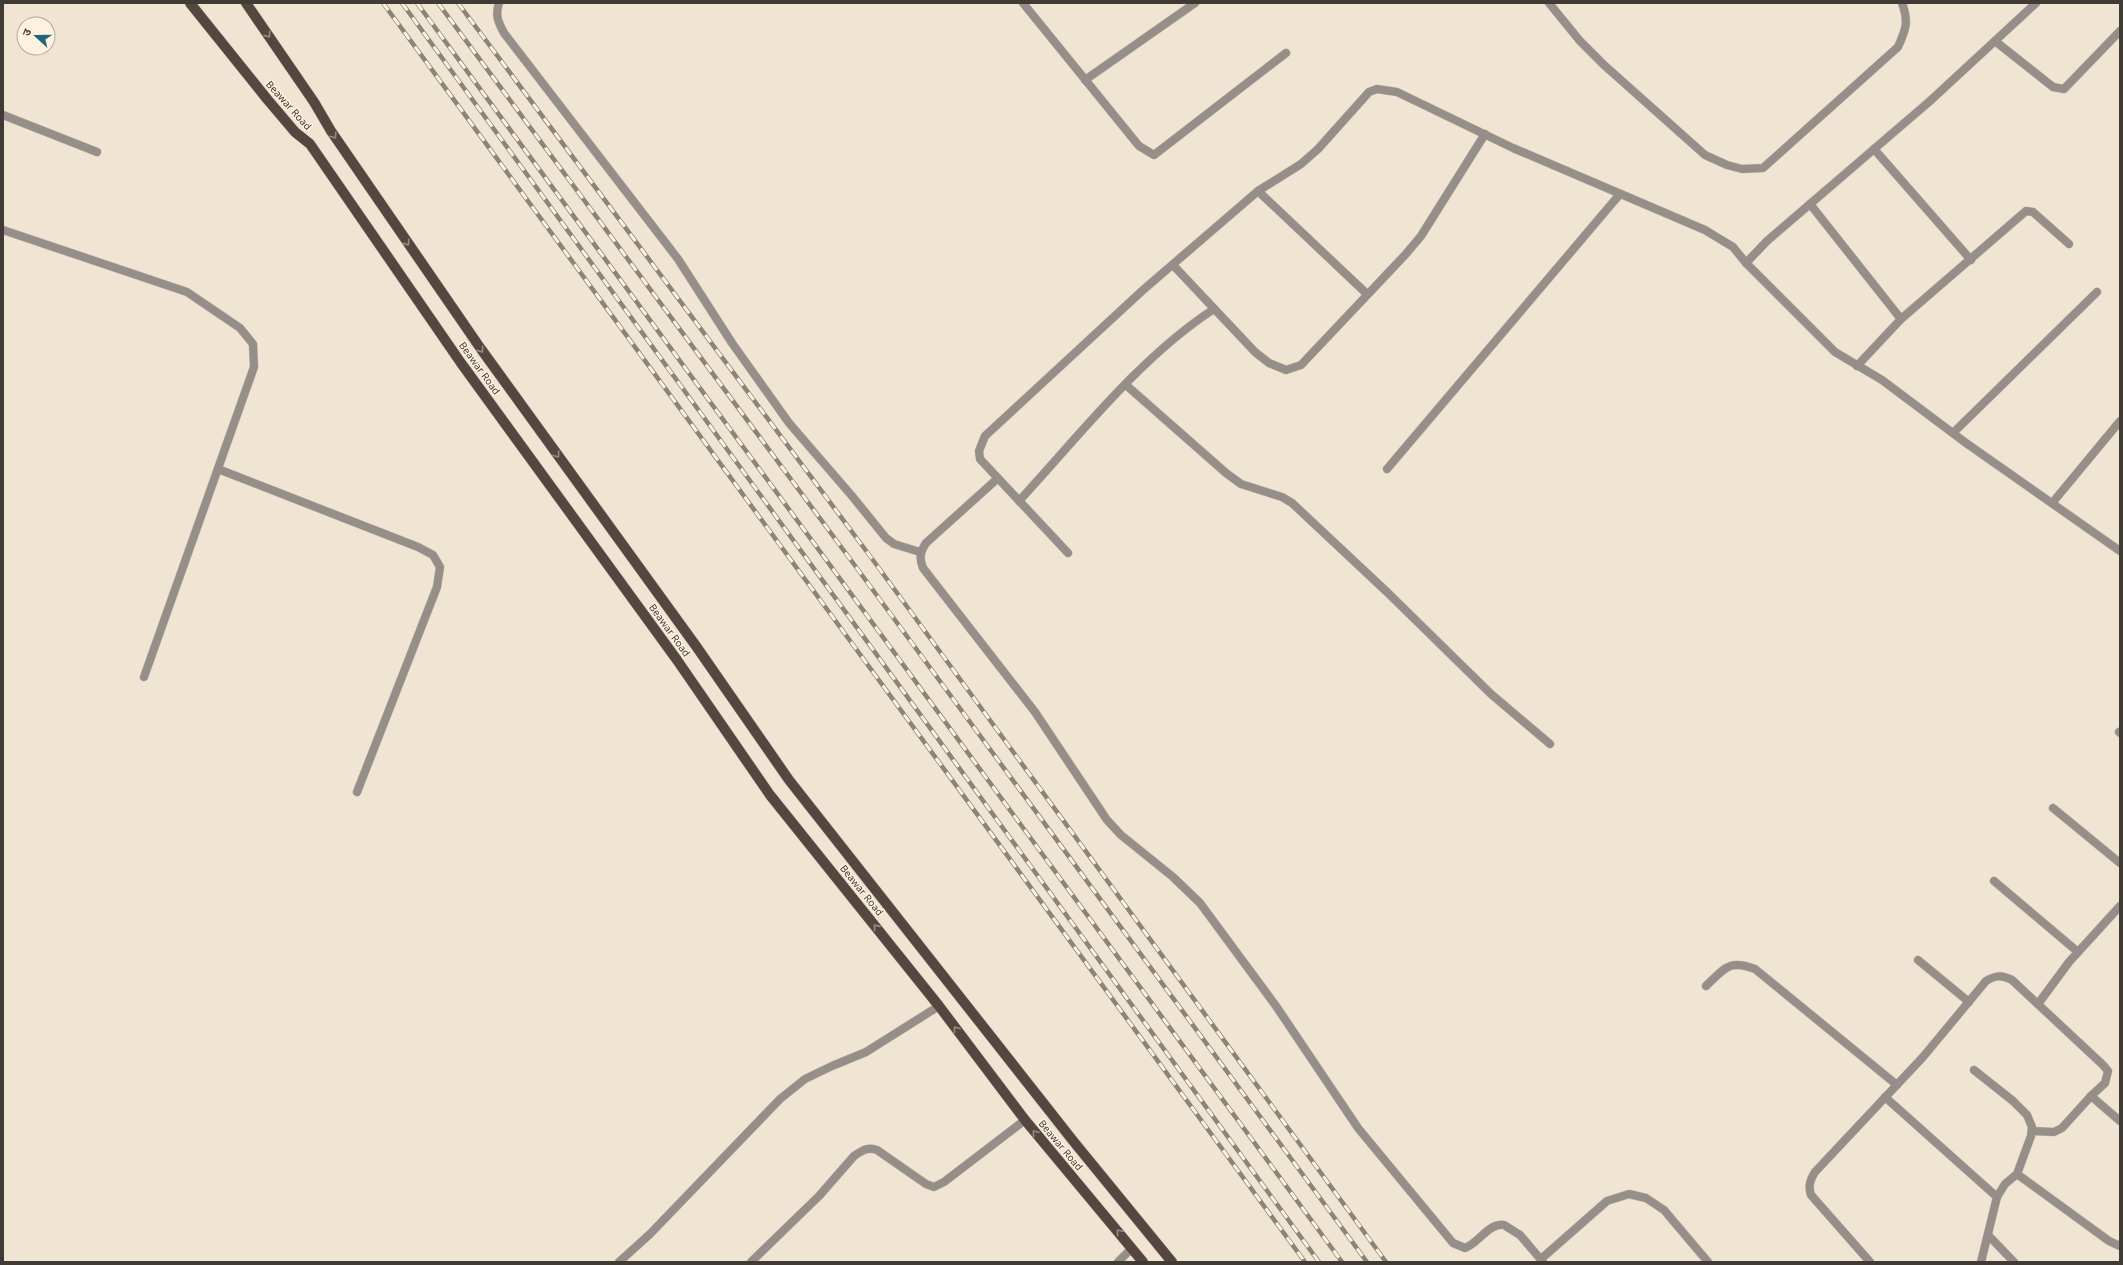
<svg xmlns="http://www.w3.org/2000/svg" width="2123" height="1265" font-family="'Noto Sans','Noto Sans Devanagari',sans-serif">
  <rect width="100%" height="100%" fill="#f0e5d2"/>
  <g fill="none" stroke-linecap="round" stroke-linejoin="round">
    <defs>
      <g id="lane">
        <path d="M 1549,3 L 1580,41 L 1604,65 L 1705,155 L 1727,165 L 1742,169 L 1763,168 L 1898,47 C 1906,29 1909,22 1902,3"/>
        <path d="M 3,230 L 187,292 L 240,328 L 253,344 L 254,367 L 144,677"/>
        <path d="M 1126,385 L 1226,473 L 1241,484 L 1282,497 L 1292,503 L 1387,592 L 1491,694 L 1550,744"/>
        <path d="M 218,469 L 418,547 L 433,555 L 440,567 L 437,587 L 357,792"/>
        <path d="M 1706,986 C 1725,968 1729,959 1755,969 L 1897,1085"/>
      </g>
      <g id="street">
        <path d="M 499,3 C 495,15 498,22 504,33 L 678,259 L 732,343 L 789,423 L 852,496 L 886,538 L 894,544 L 920,552"/>
        <path d="M 1023,3 L 1139,146 L 1154,155 L 1286,53"/>
        <path d="M 1995,41 L 2053,87 L 2064,89 L 2120,31"/>
        <path d="M 1085,80 L 1195,3"/>
        <path d="M 3,115 L 97,152"/>
        <path d="M 1874,149 L 1971,260"/>
        <path d="M 1258,191 L 1367,294"/>
        <path d="M 1810,204 L 1901,319"/>
        <path d="M 1746,263 L 1835,352 L 1882,380 L 1966,443 L 2120,551"/>
        <path d="M 1173,265 L 1255,352 L 1269,363 L 1286,370 L 1301,365 L 1405,255 L 1421,236 L 1485,134"/>
        <path d="M 1857,366 L 1901,319 L 2026,211 L 2033,212 L 2069,244"/>
        <path d="M 1953,433 L 2097,292"/>
        <path d="M 1387,469 L 1620,194"/>
        <path d="M 997,479 L 926,543 C 920,552 919,558 923,568 L 1035,712 L 1107,820 L 1121,835 L 1173,877 L 1200,903 L 1276,1006 L 1358,1128 L 1453,1243 L 1465,1248 C 1479,1243 1488,1223 1504,1225 L 1520,1235 L 1543,1262"/>
        <path d="M 1019,501 C 1079,436 1140,357 1214,309"/>
        <path d="M 2053,502 L 2120,421"/>
        <path d="M 1068,553 L 980,459 L 979,451 L 985,436 L 1143,290 L 1258,191 L 1301,164 L 1318,149 L 1369,92 L 1377,89 L 1397,92 L 1513,148 L 1705,230 L 1733,247 L 1746,263 L 1767,241 L 1930,101 L 2036,3"/>
        <path d="M 2119,732 L 2120,733"/>
        <path d="M 2053,808 L 2120,863"/>
        <path d="M 1994,881 L 2078,952"/>
        <path d="M 1918,960 L 1969,1002"/>
        <path d="M 2038,1004 L 2069,962 L 2120,906"/>
        <path d="M 1974,1070 L 2013,1101 L 2027,1115 L 2032,1127 L 2031,1136 L 2017,1174 L 2005,1184 L 1997,1197 L 1981,1262"/>
        <path d="M 1885,1097 L 1997,1197"/>
        <path d="M 2032,1131 L 2054,1132 L 2062,1128 L 2091,1096 L 2120,1121"/>
        <path d="M 2017,1174 L 2109,1241 L 2120,1246"/>
        <path d="M 1988,1235 L 2014,1262"/>
        <path d="M 1541,1259 L 1607,1201 L 1629,1194 L 1646,1198 L 1664,1210 L 1708,1262"/>
        <path d="M 619,1262 L 650,1234 L 780,1099 L 805,1079 L 832,1066 L 866,1052 L 939,1006"/>
        <path d="M 751,1262 L 819,1196 L 854,1156 C 863,1150 867,1147 877,1150 L 926,1184 L 934,1187 L 944,1182 L 1025,1120"/>
        <path d="M 1118,1262 L 1132,1248"/>
        <path d="M 1870,1262 L 1811,1195 C 1808,1186 1810,1180 1815,1172 L 1923,1057 L 1986,981 C 1996,975 2001,975 2012,980 L 2103,1065 L 2108,1071 L 2105,1083 L 2091,1096"/>
      </g>
      <g id="primary">
        <path d="M 190,3 L 267,99 L 295,132 L 310,144 L 461,363 L 677,660 L 770,795 L 939,1006 L 1025,1120 L 1143,1262"/>
        <path d="M 246,3 L 314,102 L 331,131 L 481,349 L 696,646 L 789,780 L 1074,1142 L 1172,1262"/>
      </g>
    </defs>
    <use href="#lane" stroke="#cdc3b3" stroke-width="9"/>
    <use href="#street" stroke="#cdc3b3" stroke-width="9"/>
    <use href="#primary" stroke="#cdc3b3" stroke-width="11"/>
    <use href="#lane" stroke="#968e89" stroke-width="8"/>
    <use href="#street" stroke="#968e89" stroke-width="8"/>
    <use href="#primary" stroke="#55473f" stroke-width="10"/>
    <defs>
      <g id="rail">
        <path d="M 383,3 L 1305,1262"/>
        <path d="M 402,3 L 1319,1262"/>
        <path d="M 417,3 L 1342,1262"/>
        <path d="M 438,3 L 856,567 L 1367,1262"/>
        <path d="M 458,3 L 870,556 L 1386,1262"/>
      </g>
    </defs>
    <use href="#rail" stroke="#8b8478" stroke-width="4.5"/>
    <use href="#rail" stroke="#fdf2df" stroke-width="3" stroke-dasharray="9" stroke-linecap="butt"/>
  </g>
  <defs><path id="oneway-chevron" d="M-2-3.5L2.5 0L-2 3.5" fill="none" stroke-width="1.6" stroke-linecap="round" stroke-linejoin="round"/></defs>
  <g stroke="#988b7f">
    <use href="#oneway-chevron" transform="translate(268 35) rotate(55)"/>
    <use href="#oneway-chevron" transform="translate(334 136) rotate(56)"/>
    <use href="#oneway-chevron" transform="translate(407 243) rotate(55)"/>
    <use href="#oneway-chevron" transform="translate(481 350) rotate(55)"/>
    <use href="#oneway-chevron" transform="translate(557 455) rotate(54)"/>
    <use href="#oneway-chevron" transform="translate(876 927) rotate(-129)"/>
    <use href="#oneway-chevron" transform="translate(956 1029) rotate(-127)"/>
    <use href="#oneway-chevron" transform="translate(1035 1133) rotate(-130)"/>
    <use href="#oneway-chevron" transform="translate(1119 1232) rotate(-130)"/>
  </g>
  <g text-anchor="middle" stroke-width="3" stroke-linejoin="round" paint-order="stroke">
    <g font-size="10" fill="#403c35" stroke="#fdf2df">
      <text transform="translate(289 105) rotate(48)" y="4">Beawar Road</text>
      <text transform="translate(480 368) rotate(54)" y="4">Beawar Road</text>
      <text transform="translate(670 630) rotate(54)" y="4">Beawar Road</text>
      <text transform="translate(862 890) rotate(51)" y="4">Beawar Road</text>
      <text transform="translate(1061 1145) rotate(50)" y="4">Beawar Road</text>
    </g>
  </g>
  <rect width="2123" height="1265" fill="none" stroke="#403c35" stroke-width="8"/>
  <g transform="translate(36 36) rotate(291)"><circle r="19" fill="#fdf2df" stroke="#b1a99b"/>
  <path d="M0-3L7 15L0 10L-7 15Z" fill="#246479"/>
  <text y="-6" font-size="11" font-weight="bold" text-anchor="middle" fill="#403c35">उ</text>
  </g>
</svg>
